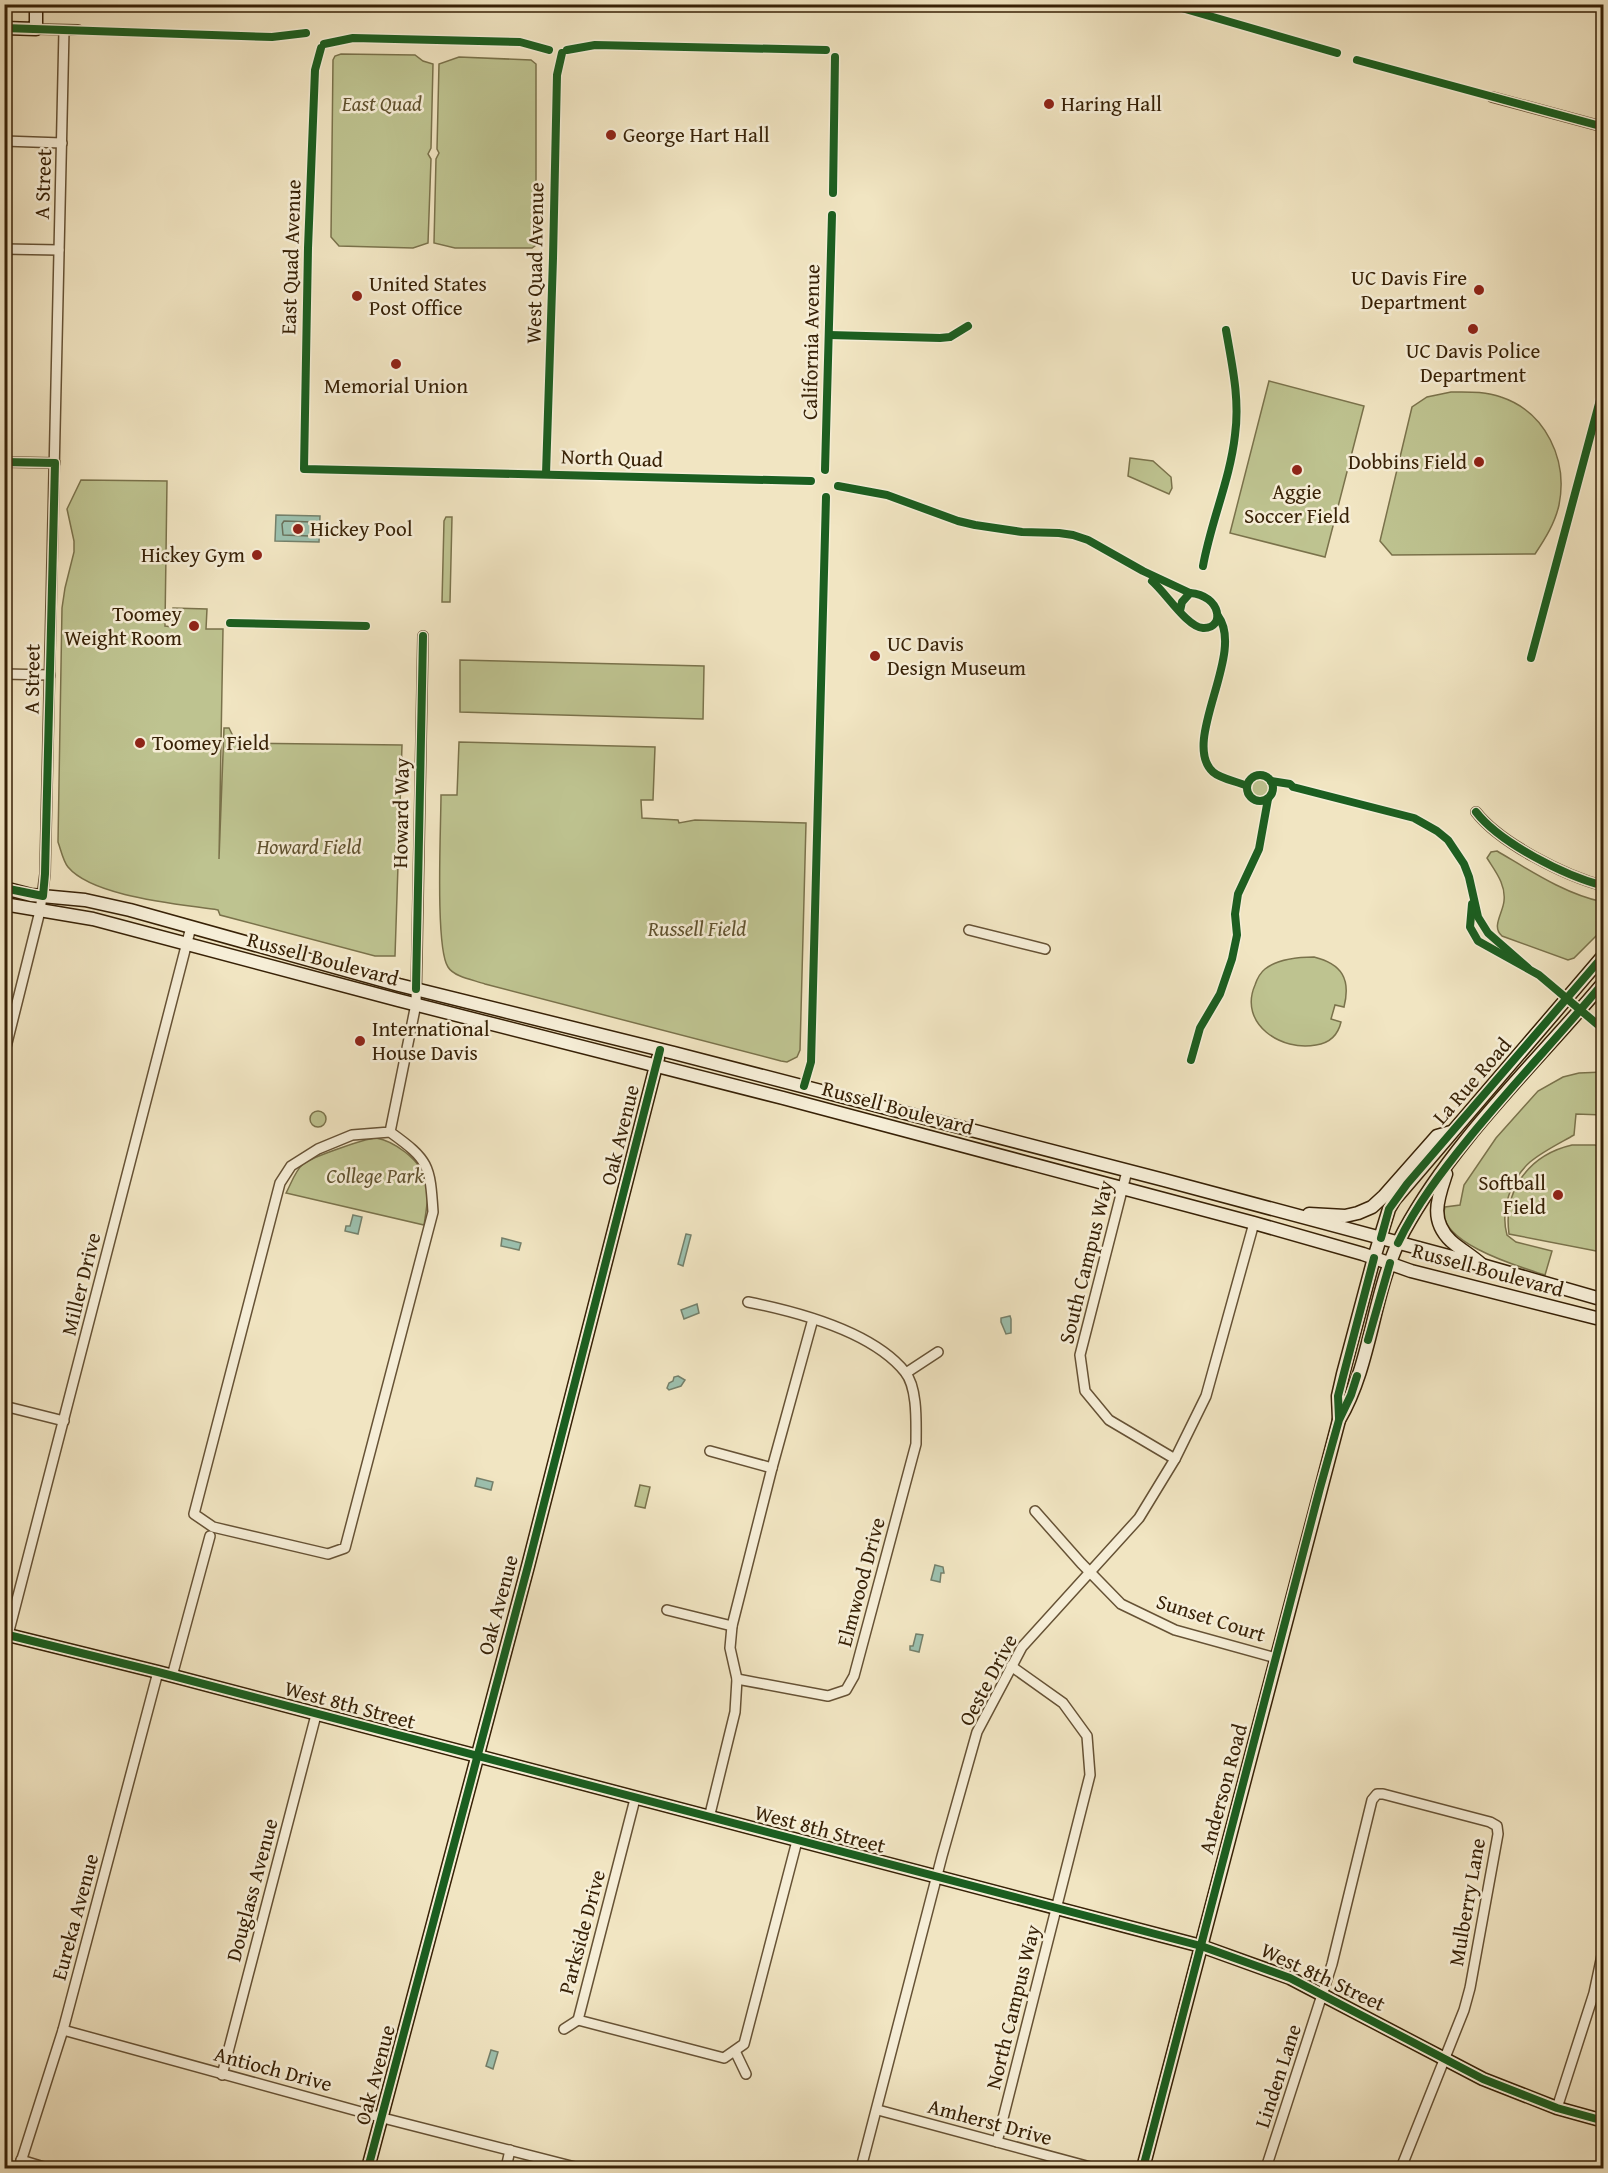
<svg xmlns="http://www.w3.org/2000/svg" width="1608" height="2173" font-family="'Gentium Book Plus',serif">
  <rect width="100%" height="100%" fill="#f1e5c2"/>
  <filter id="stains"><feTurbulence type="fractalNoise" baseFrequency=".00333" numOctaves="4"/><feColorMatrix values="0 0 0 0 .2 0 0 0 0 .09 0 0 0 0 .02 0 0 0 .5 -.17"/></filter>
  <radialGradient id="worn" r=".72"><stop offset=".6" stop-color="#630" stop-opacity="0"/><stop offset="1" stop-color="#630" stop-opacity=".3"/></radialGradient>
  <g fill="#bec390" stroke="#7a724b" stroke-width="1.5">
    <path d="M 341,54 L 415,55 L 423,61 L 433,64 L 431,148 L 428,154 L 431,159 L 428,243 L 413,248 L 339,246 L 331,237 L 333,60 L 335,56 Z"/>
    <path d="M 459,57 L 531,60 L 536,64 L 536,245 L 532,248 L 455,248 L 434,243 L 436,159 L 439,153 L 437,149 L 439,64 Z"/>
    <path d="M 1269,381 L 1364,406 L 1325,557 L 1230,533 Z"/>
    <path d="M 1451,392 C 1468,392 1485,391 1501,397 C 1546,412 1568,460 1559,505 C 1555,523 1545,539 1535,554 L 1392,555 L 1380,541 L 1412,407 L 1427,397 Z"/>
    <path d="M 1130,458 L 1153,461 L 1171,477 L 1172,488 L 1169,494 L 1128,476 Z"/>
    <path d="M 81,480 L 167,481 L 165,626 L 172,627 L 173,608 L 207,609 L 206,629 L 223,629 L 219,859 L 224,728 L 229,728 L 233,736 L 242,743 L 402,745 L 395,956 L 375,956 L 220,915 L 218,910 C 180,904 93,897 68,867 C 63,861 61,850 58,842 L 62,608 L 65,588 L 74,552 L 74,541 L 67,509 Z"/>
    <path d="M 446,517 L 452,517 L 450,602 L 442,602 L 444,521 Z"/>
    <path d="M 460,660 L 704,666 L 703,719 L 460,712 Z"/>
    <path d="M 459,742 L 655,747 L 653,800 L 641,800 L 642,818 L 678,820 L 679,823 L 695,820 L 806,823 L 800,1050 L 797,1057 L 787,1062 L 781,1061 L 485,984 C 474,980 454,977 448,967 C 435,948 441,826 441,795 L 457,795 Z"/>
    <circle cx="1260" cy="789" r="10"/>
    <path d="M 1497,851 C 1531,871 1565,894 1603,902 L 1603,929 L 1574,958 L 1568,960 L 1502,936 C 1491,927 1503,913 1504,901 C 1506,884 1495,871 1487,858 L 1491,852 Z"/>
    <path d="M 1314,957 C 1342,964 1351,979 1344,1007 L 1335,1005 L 1331,1019 L 1341,1022 C 1338,1035 1330,1043 1316,1045 C 1282,1052 1238,1024 1255,985 C 1257,979 1260,973 1265,969 C 1278,959 1298,957 1314,957 Z"/>
    <path d="M 1603,1072 L 1603,1115 L 1576,1114 L 1574,1135 C 1560,1143 1543,1151 1530,1162 C 1511,1179 1500,1210 1507,1235 L 1516,1242 L 1552,1251 L 1545,1275 C 1520,1267 1434,1242 1445,1207 L 1460,1205 L 1464,1185 L 1496,1138 L 1538,1091 L 1563,1077 L 1579,1073 Z"/>
    <circle cx="318" cy="1119" r="8"/>
    <path d="M 376,1138 C 388,1140 396,1145 405,1152 C 433,1174 429,1193 424,1225 L 286,1193 C 291,1184 295,1171 303,1164 C 312,1157 364,1139 376,1138 Z"/>
    <path d="M 1572,1145 L 1595,1145 L 1603,1148 L 1603,1246 L 1596,1251 L 1509,1234 C 1503,1190 1529,1155 1572,1145 Z"/>
    <path d="M 640,1485 L 650,1487 L 645,1508 L 635,1506 Z"/>
  </g>
  <g fill="#9cc0ae" stroke="#74806b" stroke-width="1.5">
    <path d="M 276,515 L 320,516 L 319,542 L 275,541 Z"/>
    <path d="M 353,1215 L 362,1217 L 358,1234 L 345,1231 L 346,1226 L 350,1226 Z"/>
    <path d="M 686,1234 L 691,1235 L 683,1266 L 678,1264 Z"/>
    <path d="M 502,1238 L 521,1243 L 519,1250 L 501,1246 Z"/>
    <path d="M 697,1304 L 699,1313 L 684,1319 L 681,1310 Z"/>
    <path d="M 1010,1316 L 1011,1319 L 1011,1333 L 1006,1334 L 1001,1322 L 1001,1318 Z"/>
    <path d="M 678,1376 L 685,1380 L 681,1386 L 669,1390 L 667,1388 L 669,1383 L 673,1381 L 674,1377 Z"/>
    <path d="M 477,1478 L 493,1482 L 491,1490 L 475,1486 Z"/>
    <path d="M 935,1565 L 943,1567 L 944,1573 L 941,1573 L 940,1582 L 931,1580 Z"/>
    <path d="M 916,1634 L 923,1635 L 919,1652 L 910,1650 L 910,1646 L 913,1646 Z"/>
    <path d="M 491,2050 L 498,2052 L 493,2069 L 486,2066 Z"/>
  </g>
  <g fill="none" stroke-linecap="round" stroke-linejoin="round">
    <path stroke="#6a705a" stroke-width="1.5" d="M 284,521 L 312,522 L 313,534 L 310,536 L 283,535 L 282,524 Z"/>
    <defs>
      <g id="street">
        <path d="M 36,29 L 78,30"/>
        <path d="M 1492,97 L 1604,127"/>
        <path d="M 4,141 L 62,143"/>
        <path d="M 4,249 L 59,250"/>
        <path d="M 4,462 L 55,463"/>
        <path d="M 4,674 L 50,675"/>
        <path d="M 1476,812 C 1500,843 1565,876 1604,886"/>
        <path d="M 969,930 L 1045,949"/>
        <path d="M 4,1055 L 40,911 L 45,874 L 64,30"/>
        <path d="M 390,1132 C 429,1160 430,1165 433,1212 L 345,1548 L 328,1554 L 213,1527 L 194,1514 L 280,1183 L 291,1166 L 318,1149 L 352,1135 L 390,1132 L 416,1004 L 423,636"/>
        <path d="M 1127,1171 L 1080,1355 L 1085,1391 L 1109,1420 L 1175,1459"/>
        <path d="M 906,1373 L 938,1352"/>
        <path d="M 4,1406 L 64,1421"/>
        <path d="M 710,1451 L 772,1468"/>
        <path d="M 1035,1511 L 1081,1563 L 1121,1604 L 1175,1630 L 1276,1658"/>
        <path d="M 667,1610 L 732,1626"/>
        <path d="M 4,1650 L 191,927"/>
        <path d="M 172,1676 L 210,1536"/>
        <path d="M 737,1679 L 828,1696 L 846,1690 L 854,1676 L 916,1444 C 916,1424 918,1388 905,1372 C 872,1331 798,1312 748,1302"/>
        <path d="M 635,1799 L 578,2020 L 724,2058 L 744,2044 L 797,1841"/>
        <path d="M 709,1818 L 735,1712 L 737,1679 L 730,1648 L 732,1626 L 772,1468 L 813,1319"/>
        <path d="M 564,2029 L 578,2020"/>
        <path d="M 63,2030 L 383,2118 L 579,2168"/>
        <path d="M 735,2051 L 746,2074"/>
        <path d="M 222,2075 L 316,1715"/>
        <path d="M 1557,2108 L 1594,1993 L 1604,1946"/>
        <path d="M 878,2110 L 1094,2168"/>
        <path d="M 997,2142 L 1090,1775 L 1087,1736 L 1063,1703 L 1011,1666"/>
        <path d="M 21,2160 L 47,2168"/>
        <path d="M 19,2168 L 63,2030 L 158,1672"/>
        <path d="M 506,2168 L 510,2150"/>
        <path d="M 861,2168 L 942,1856 L 977,1732 L 1022,1647 L 1139,1518 L 1175,1459 L 1206,1396 L 1254,1223"/>
        <path d="M 1266,2168 L 1332,1964 L 1372,1800 L 1377,1794 L 1383,1794 L 1490,1822 L 1497,1826 L 1498,1834 L 1470,1988 L 1464,2010 L 1401,2168"/>
      </g>
      <g id="secondary">
        <path d="M 4,28 L 36,29 L 36,4"/>
        <path d="M 4,888 L 31,895 L 85,900 L 130,910 L 399,985 L 674,1053 L 1164,1180 L 1482,1265 L 1604,1300"/>
        <path d="M 4,904 L 93,919 L 398,1000 L 783,1098 L 1254,1223 L 1363,1254 L 1411,1271 L 1604,1320"/>
        <path d="M 1446,1174 C 1438,1198 1429,1220 1451,1241 C 1460,1249 1472,1256 1481,1264"/>
        <path d="M 1309,1214 L 1345,1216 L 1358,1213 L 1372,1207 L 1384,1196 L 1437,1136 L 1451,1132"/>
        <path d="M 1339,1420 L 1338,1396 L 1343,1374 L 1374,1258 L 1389,1209 L 1395,1199 L 1604,955"/>
        <path d="M 4,1634 L 158,1672 L 1201,1946 L 1290,1978 L 1483,2079 L 1557,2108 L 1604,2121"/>
        <path d="M 368,2168 L 528,1566 L 658,1058"/>
        <path d="M 1143,2168 L 1339,1420 C 1373,1362 1372,1290 1404,1231 C 1454,1139 1537,1062 1604,982"/>
      </g>
    </defs>
    <use href="#street" stroke="#665235" stroke-width="12"/>
    <use href="#secondary" stroke="#372106" stroke-width="15"/>
    <use href="#street" stroke="#f6eed7" stroke-width="9"/>
    <use href="#secondary" stroke="#f6eed7" stroke-width="12"/>
    <defs>
      <g id="cycleway">
        <path d="M 1168,4 L 1337,53"/>
        <path d="M 4,28 L 272,37 L 306,33"/>
        <path d="M 324,44 L 353,38 L 520,42 L 549,50"/>
        <path d="M 321,48 L 315,70 L 308,248 L 304,469 L 811,481"/>
        <path d="M 567,50 L 595,45 L 826,50"/>
        <path d="M 1357,60 L 1604,127"/>
        <path d="M 833,193 L 835,57"/>
        <path d="M 829,335 L 940,338 L 950,337 L 968,326"/>
        <path d="M 4,462 L 55,463 L 45,874 L 43,896 L 4,888"/>
        <path d="M 825,470 L 832,215"/>
        <path d="M 546,474 L 553,258 L 557,75 L 562,53"/>
        <path d="M 838,486 L 887,495 L 958,521 L 975,525 L 1022,532 L 1059,533 L 1073,535 L 1088,540 L 1143,571 L 1190,593"/>
        <path d="M 1203,566 C 1211,521 1230,480 1235,435 C 1240,399 1232,365 1226,330"/>
        <path d="M 1152,581 C 1166,593 1187,627 1203,628 C 1226,629 1221,595 1190,593 L 1182,602 L 1180,611"/>
        <path d="M 1218,616 C 1246,653 1180,742 1213,772 C 1221,779 1236,781 1247,786"/>
        <path d="M 230,623 L 366,626"/>
        <path d="M 1531,658 L 1604,385"/>
        <circle cx="1260" cy="788" r="13"/>
        <path d="M 1271,781 L 1290,784 L 1293,787 L 1414,818 L 1437,831 L 1448,840 L 1464,864 L 1469,877 L 1478,917 L 1488,933 L 1528,968"/>
        <path d="M 1476,812 C 1500,843 1565,876 1604,886"/>
        <path d="M 1472,904 L 1470,927 L 1478,941 L 1539,975 L 1604,1030"/>
        <path d="M 416,989 L 423,636"/>
        <path d="M 1191,1060 L 1200,1028 L 1220,994 L 1232,959 L 1237,935 L 1235,914 L 1238,894 L 1259,849 L 1268,799"/>
        <path d="M 804,1086 L 811,1062 L 826,497"/>
        <path d="M 1381,1238 L 1389,1209 L 1407,1184 L 1604,955"/>
        <path d="M 1398,1243 C 1416,1205 1443,1170 1469,1138 C 1513,1084 1560,1035 1604,982"/>
        <path d="M 1368,1340 L 1390,1263"/>
        <path d="M 1339,1418 L 1338,1396 L 1374,1258"/>
        <path d="M 4,1634 L 158,1672 L 1201,1946 L 1290,1978 L 1483,2079 L 1557,2108 L 1604,2121"/>
        <path d="M 368,2168 L 528,1566 L 660,1050"/>
        <path d="M 1143,2168 L 1320,1488 L 1339,1420 L 1351,1395 L 1357,1376"/>
      </g>
    </defs>
    <use href="#cycleway" stroke="#f6eed7" stroke-width="11"/>
    <use href="#cycleway" stroke="#1b5e20" stroke-width="8"/>
  </g>
  <g fill="#8f2418" stroke="#f6eed7" stroke-width="2">
    <circle cx="1049" cy="104" r="6"/>
    <circle cx="611" cy="135" r="6"/>
    <circle cx="1479" cy="290" r="6"/>
    <circle cx="357" cy="296" r="6"/>
    <circle cx="1473" cy="329" r="6"/>
    <circle cx="396" cy="364" r="6"/>
    <circle cx="1479" cy="462" r="6"/>
    <circle cx="1297" cy="470" r="6"/>
    <circle cx="298" cy="529" r="6"/>
    <circle cx="257" cy="555" r="6"/>
    <circle cx="194" cy="626" r="6"/>
    <circle cx="875" cy="656" r="6"/>
    <circle cx="140" cy="743" r="6"/>
    <circle cx="360" cy="1041" r="6"/>
    <circle cx="1558" cy="1195" r="6"/>
  </g>
  <g text-anchor="middle" stroke-width="5" stroke-linejoin="round" paint-order="stroke">
    <g font-size="21" font-style="italic" fill="#60522f" stroke="#f6eed7">
      <text x="382" y="111">East Quad</text>
      <text x="309" y="854">Howard Field</text>
      <text x="697" y="936">Russell Field</text>
      <text x="375" y="1183">College Park</text>
    </g>
    <g font-size="21" fill="#372106" stroke="#f6eed7" text-anchor="start">
      <text x="1061" y="111">Haring Hall</text>
      <text x="623" y="142">George Hart Hall</text>
      <text x="1467" y="285" text-anchor="end">UC Davis Fire<tspan x="1467" dy="24">Department</tspan></text>
      <text x="369" y="291">United States<tspan x="369" dy="24">Post Office</tspan></text>
      <text x="1473" y="358" text-anchor="middle">UC Davis Police<tspan x="1473" dy="24">Department</tspan></text>
      <text x="396" y="393" text-anchor="middle">Memorial Union</text>
      <text x="1467" y="469" text-anchor="end">Dobbins Field</text>
      <text x="1297" y="499" text-anchor="middle">Aggie<tspan x="1297" dy="24">Soccer Field</tspan></text>
      <text x="310" y="536">Hickey Pool</text>
      <text x="245" y="562" text-anchor="end">Hickey Gym</text>
      <text x="182" y="621" text-anchor="end">Toomey<tspan x="182" dy="24">Weight Room</tspan></text>
      <text x="887" y="651">UC Davis<tspan x="887" dy="24">Design Museum</tspan></text>
      <text x="152" y="750">Toomey Field</text>
      <text x="372" y="1036">International<tspan x="372" dy="24">House Davis</tspan></text>
      <text x="1546" y="1190" text-anchor="end">Softball<tspan x="1546" dy="24">Field</tspan></text>
    </g>
    <g font-size="21" fill="#372106" stroke="#f6eed7">
      <text transform="translate(43 184) rotate(-88)" y="7">A Street</text>
      <text transform="translate(291 257) rotate(-88)" y="7">East Quad Avenue</text>
      <text transform="translate(535 263) rotate(-89)" y="7">West Quad Avenue</text>
      <text transform="translate(811 342) rotate(-89)" y="7">California Avenue</text>
      <text transform="translate(612 458) rotate(2)" y="7">North Quad</text>
      <text transform="translate(32 679) rotate(-89)" y="7">A Street</text>
      <text transform="translate(401 813) rotate(-89)" y="7">Howard Way</text>
      <text transform="translate(323 959) rotate(15)" y="7">Russell Boulevard</text>
      <text transform="translate(1472 1081) rotate(-49)" y="7">La Rue Road</text>
      <text transform="translate(898 1108) rotate(15)" y="7">Russell Boulevard</text>
      <text transform="translate(620 1135) rotate(-76)" y="7">Oak Avenue</text>
      <text transform="translate(1086 1262) rotate(-76)" y="7">South Campus Way</text>
      <text transform="translate(1488 1270) rotate(15)" y="7">Russell Boulevard</text>
      <text transform="translate(81 1284) rotate(-76)" y="7">Miller Drive</text>
      <text transform="translate(861 1582) rotate(-75)" y="7">Elmwood Drive</text>
      <text transform="translate(498 1605) rotate(-75)" y="7">Oak Avenue</text>
      <text transform="translate(1211 1618) rotate(18)" y="7">Sunset Court</text>
      <text transform="translate(988 1680) rotate(-62)" y="7">Oeste Drive</text>
      <text transform="translate(350 1705) rotate(15)" y="7">West 8th Street</text>
      <text transform="translate(1223 1789) rotate(-75)" y="7">Anderson Road</text>
      <text transform="translate(820 1829) rotate(15)" y="7">West 8th Street</text>
      <text transform="translate(252 1890) rotate(-75)" y="7">Douglass Avenue</text>
      <text transform="translate(1467 1902) rotate(-80)" y="7">Mulberry Lane</text>
      <text transform="translate(75 1917) rotate(-75)" y="7">Eureka Avenue</text>
      <text transform="translate(582 1932) rotate(-75)" y="7">Parkside Drive</text>
      <text transform="translate(1323 1977) rotate(25)" y="7">West 8th Street</text>
      <text transform="translate(1013 2007) rotate(-76)" y="7">North Campus Way</text>
      <text transform="translate(273 2069) rotate(15)" y="7">Antioch Drive</text>
      <text transform="translate(375 2075) rotate(-75)" y="7">Oak Avenue</text>
      <text transform="translate(1278 2076) rotate(-72)" y="7">Linden Lane</text>
      <text transform="translate(990 2122) rotate(15)" y="7">Amherst Drive</text>
    </g>
  </g>
  <rect width="1608" height="2173" fill="none" stroke="#f1e5c2" stroke-width="24"/>
  <rect x="6" y="6" width="1596" height="2161" fill="none" stroke="#372106" stroke-width="3"/>
  <rect x="12" y="12" width="1584" height="2149" fill="none" stroke="#372106" stroke-width="1.5"/>
  <rect width="100%" height="100%" filter="url(#stains)"/>
  <rect width="100%" height="100%" fill="url(#worn)"/>
</svg>
